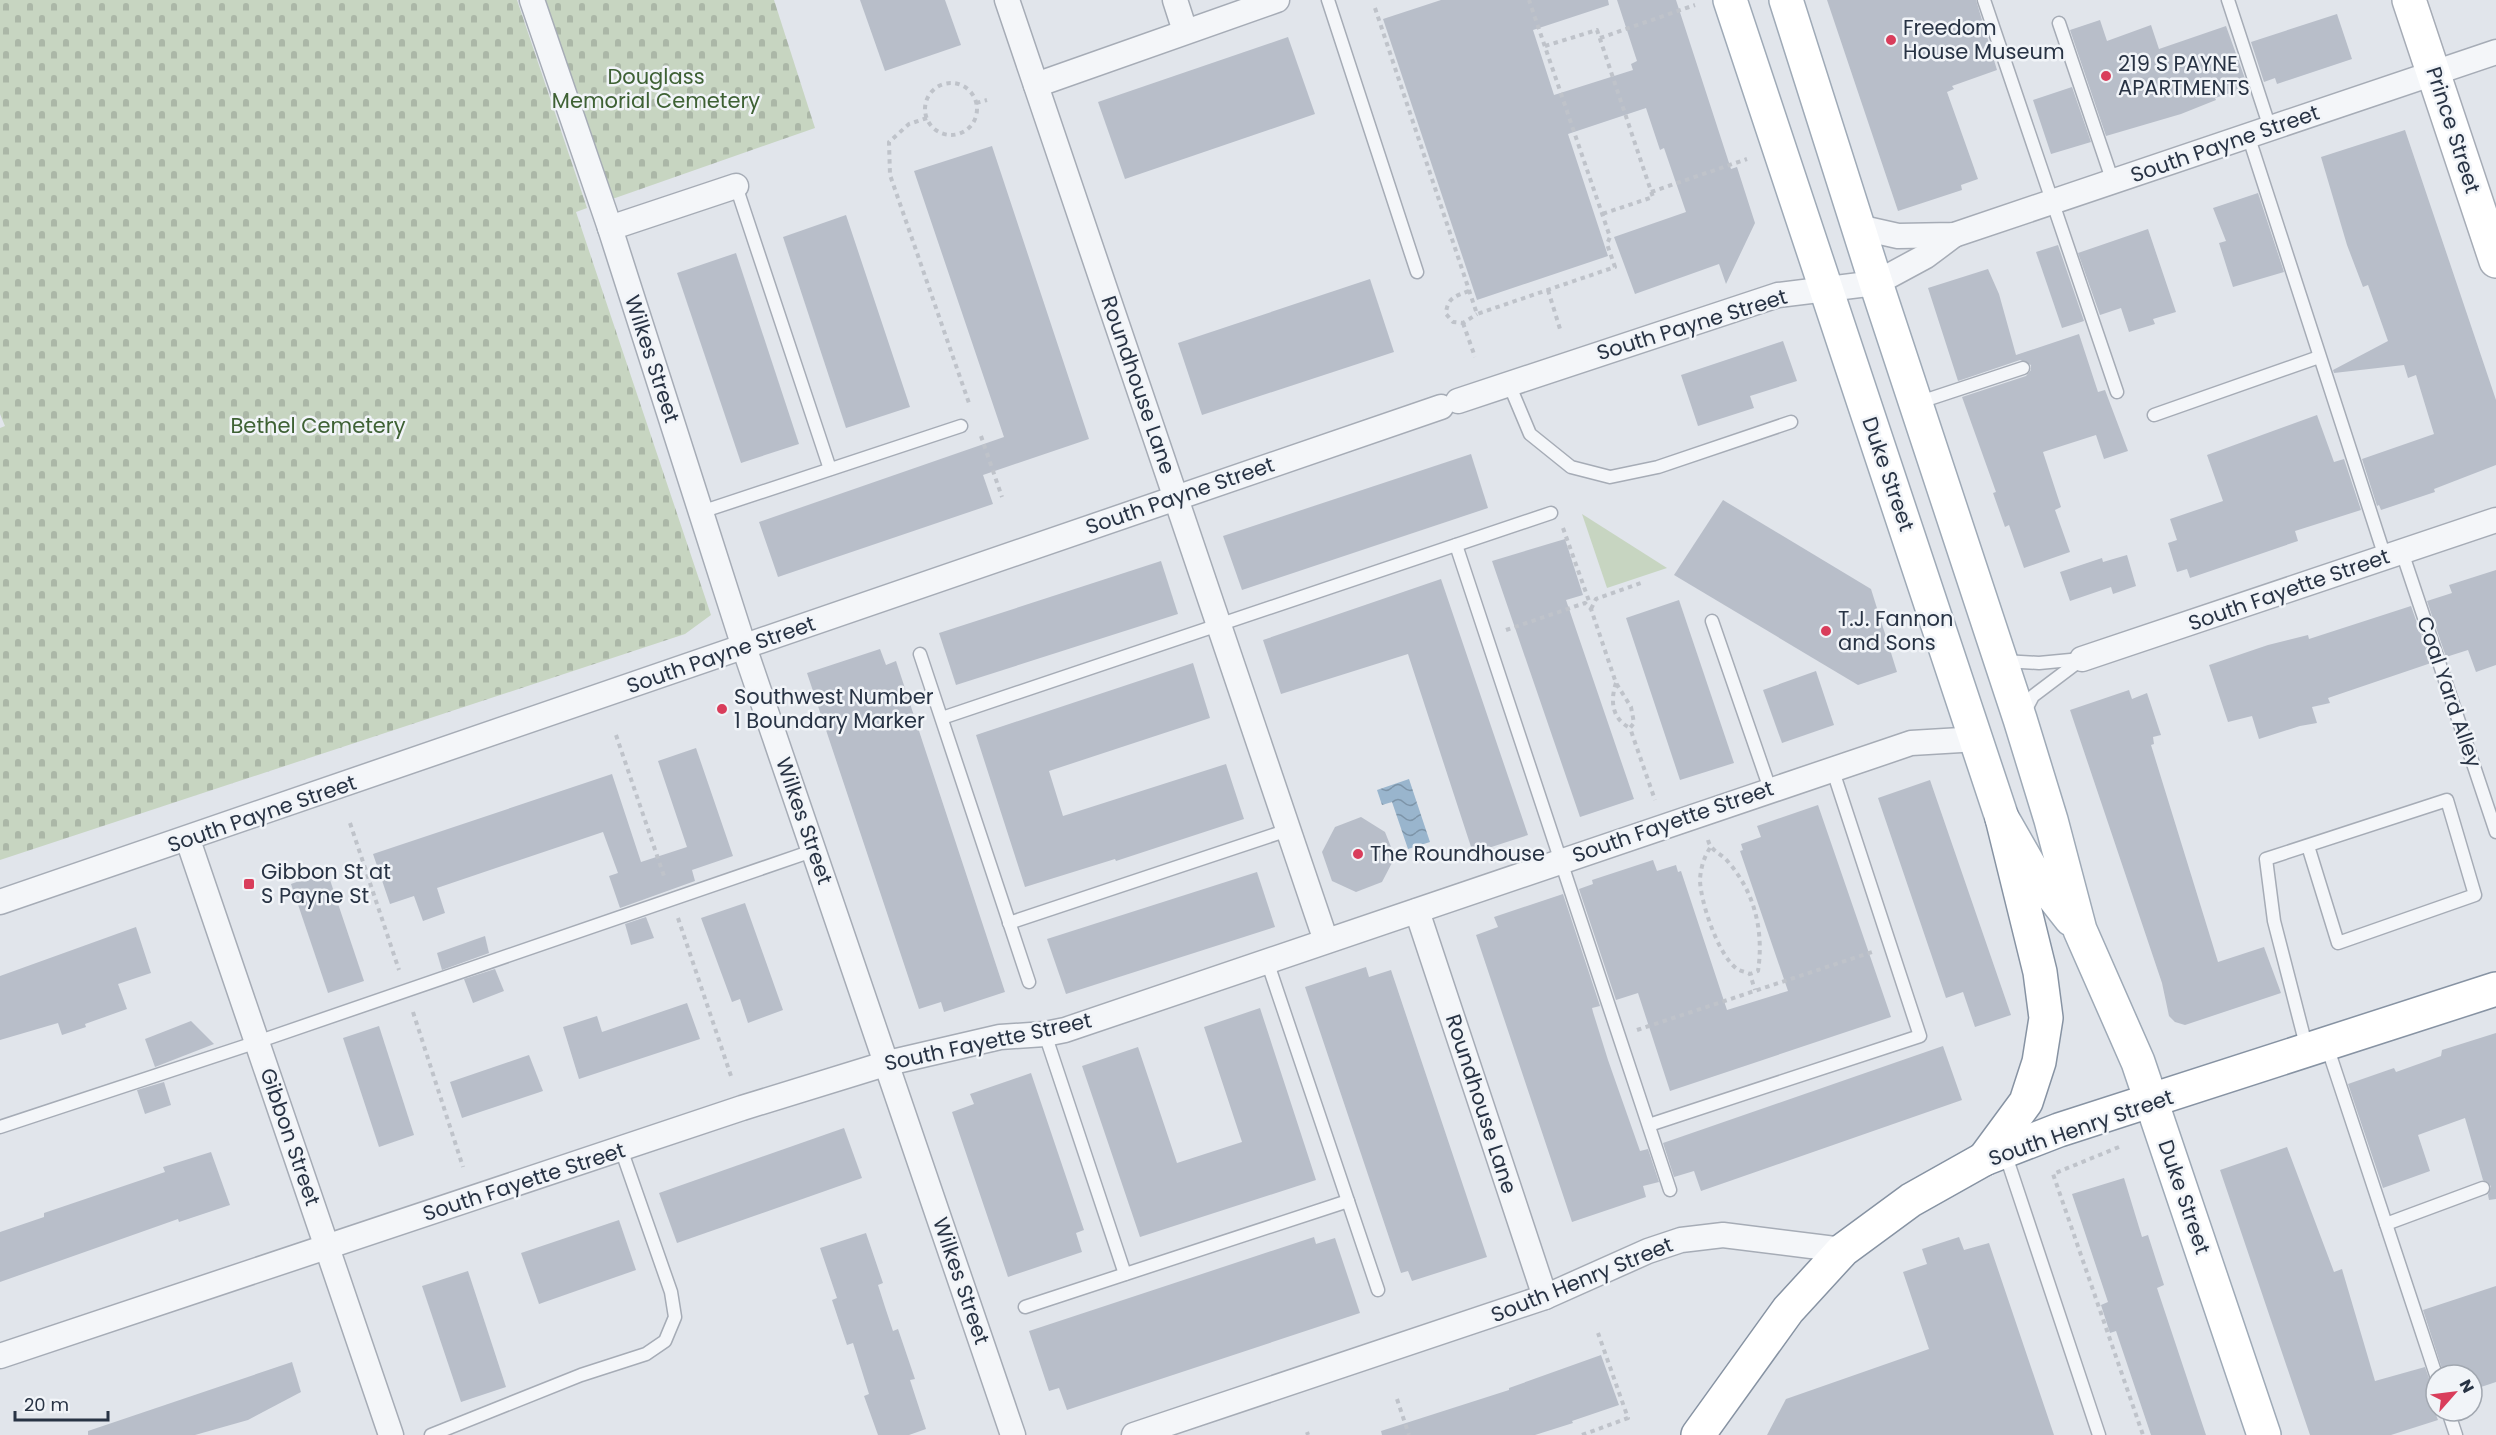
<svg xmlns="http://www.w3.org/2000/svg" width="2496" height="1435" font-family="Poppins,sans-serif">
  <defs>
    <pattern id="cemetery-stones" width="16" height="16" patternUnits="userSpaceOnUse" patternTransform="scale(1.5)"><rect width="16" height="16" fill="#c7d5c1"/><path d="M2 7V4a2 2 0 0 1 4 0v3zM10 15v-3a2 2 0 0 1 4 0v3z" fill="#abb7a7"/></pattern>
    <pattern id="water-waves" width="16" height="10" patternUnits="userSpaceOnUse" patternTransform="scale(1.5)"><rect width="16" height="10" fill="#99b5cd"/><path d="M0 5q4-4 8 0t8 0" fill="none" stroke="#7d94a8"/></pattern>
  </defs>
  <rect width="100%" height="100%" fill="#e1e5eb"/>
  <g fill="url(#cemetery-stones)">
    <path d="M 0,0 L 517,0 L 587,208 L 576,212 L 711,615 L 685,634 L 0,860 L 0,428 L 5,426 L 0,414 Z"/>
    <path d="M 532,0 L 774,0 L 815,128 L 601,203 Z"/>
  </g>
  <path fill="#c7d5c1" d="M 1582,514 L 1667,568 L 1607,588 Z"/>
  <path fill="url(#water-waves)" d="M 1409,779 L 1430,842 L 1408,849 L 1392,802 L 1382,805 L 1377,790 Z"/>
  <g fill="#b8bec9">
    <path d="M 860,0 L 945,0 L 961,45 L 885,71 Z"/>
    <path d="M 1441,0 L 1608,0 L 1609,5 L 1533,30 L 1554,95 L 1633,70 L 1631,64 L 1637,61 L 1617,0 L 1676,0 L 1731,169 L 1737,167 L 1755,223 L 1726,284 L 1719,264 L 1635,294 L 1614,237 L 1686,212 L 1664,148 L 1660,150 L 1646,108 L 1568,134 L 1608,256 L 1477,300 L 1383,19 Z"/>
    <path d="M 1827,0 L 1976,0 L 1997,70 L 1952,86 L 1954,89 L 1947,92 L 1978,179 L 1961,185 L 1962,190 L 1898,211 Z"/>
    <path d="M 2337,14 L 2352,59 L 2277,84 L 2275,78 L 2264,82 L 2251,42 Z"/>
    <path d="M 2100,20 L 2107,41 L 2151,25 L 2159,49 L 2226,26 L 2248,87 L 2215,98 L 2216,100 L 2181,114 L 2106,136 L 2070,30 Z"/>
    <path d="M 1288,37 L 1315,114 L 1125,179 L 1098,102 Z"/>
    <path d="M 2072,87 L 2091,142 L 2051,154 L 2033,100 Z"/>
    <path d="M 2405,130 L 2496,400 L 2496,465 L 2434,489 L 2435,492 L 2381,510 L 2379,505 L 2377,506 L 2362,459 L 2434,434 L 2416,375 L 2408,378 L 2404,365 L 2334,373 L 2333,370 L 2388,341 L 2368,285 L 2363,287 L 2347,245 L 2321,157 Z"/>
    <path d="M 992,146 L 1089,439 L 983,475 L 993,504 L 778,577 L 759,522 L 1004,437 L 914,171 Z"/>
    <path d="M 2258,193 L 2284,272 L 2233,287 L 2219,243 L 2226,241 L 2213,208 Z"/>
    <path d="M 846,215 L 910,407 L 846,428 L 783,237 Z"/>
    <path d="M 2148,229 L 2176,312 L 2153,319 L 2155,324 L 2129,332 L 2121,308 L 2100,315 L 2078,253 Z"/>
    <path d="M 2058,245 L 2084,321 L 2062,328 L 2036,252 Z"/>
    <path d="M 736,253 L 799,444 L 741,463 L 677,273 Z"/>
    <path d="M 1988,269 L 1999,294 L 2016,355 L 2079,334 L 2098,392 L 2105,390 L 2128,451 L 2104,459 L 2096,435 L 2043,452 L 2061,507 L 2055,510 L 2070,552 L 2024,568 L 2009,525 L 2005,527 L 1993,493 L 1996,492 L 1962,397 L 2026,376 L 2031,370 L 2031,365 L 2020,360 L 1958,381 L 1928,288 Z"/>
    <path d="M 1370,279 L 1394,352 L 1202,415 L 1178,343 Z"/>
    <path d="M 1783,341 L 1797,381 L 1750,396 L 1754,408 L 1698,426 L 1681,375 Z"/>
    <path d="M 2317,415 L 2334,462 L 2344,459 L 2361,510 L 2295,531 L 2298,541 L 2190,578 L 2187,569 L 2177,572 L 2168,543 L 2177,540 L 2170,519 L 2223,501 L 2207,455 Z"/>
    <path d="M 1471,454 L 1488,508 L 1242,590 L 1223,536 Z"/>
    <path d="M 1723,500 L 1871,589 L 1897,672 L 1858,685 L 1674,575 Z"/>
    <path d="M 1565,539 L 1583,595 L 1566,600 L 1634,799 L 1580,817 L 1492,561 Z"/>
    <path d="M 2127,555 L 2136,586 L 2113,594 L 2111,587 L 2070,601 L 2060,572 L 2102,558 L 2103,562 Z"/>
    <path d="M 1161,561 L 1178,614 L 956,685 L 939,633 Z"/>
    <path d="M 2496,570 L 2496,665 L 2476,672 L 2468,650 L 2446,657 L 2427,601 L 2452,593 L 2449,585 Z"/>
    <path d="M 1441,579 L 1528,835 L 1473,853 L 1408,654 L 1281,694 L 1263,640 Z"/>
    <path d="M 1679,600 L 1734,763 L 1680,780 L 1626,618 Z"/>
    <path d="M 2411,606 L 2431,663 L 2328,698 L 2330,703 L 2312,707 L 2317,723 L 2300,726 L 2259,739 L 2252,716 L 2228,722 L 2209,665 L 2268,645 L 2308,635 L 2309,639 Z"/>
    <path d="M 880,649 L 886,665 L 896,661 L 1005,992 L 944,1012 L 941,1002 L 919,1009 L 807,673 Z"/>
    <path d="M 1193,663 L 1210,718 L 1049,771 L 1063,816 L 1226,764 L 1244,819 L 1116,861 L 1115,859 L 1025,887 L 976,735 Z"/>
    <path d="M 1816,671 L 1834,725 L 1782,743 L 1763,690 Z"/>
    <path d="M 2129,690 L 2132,699 L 2147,693 L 2161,735 L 2153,737 L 2154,744 L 2151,745 L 2218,962 L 2264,947 L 2281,993 L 2185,1025 L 2175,1022 L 2169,1016 L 2162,983 L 2070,710 Z"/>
    <path d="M 696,748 L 733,856 L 692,870 L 695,881 L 620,908 L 609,876 L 618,873 L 603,832 L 437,888 L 445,913 L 423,921 L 414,896 L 390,904 L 373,854 L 612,774 L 641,862 L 687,847 L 658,761 Z"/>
    <path d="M 1930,780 L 2011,1015 L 1975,1027 L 1963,992 L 1946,998 L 1878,798 Z"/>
    <path d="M 1818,805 L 1891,1017 L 1670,1091 L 1638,993 L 1616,1000 L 1579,889 L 1593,884 L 1592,880 L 1653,860 L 1657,871 L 1676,865 L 1678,872 L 1681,871 L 1727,1010 L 1788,991 L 1740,851 L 1743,850 L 1741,844 L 1761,837 L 1757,826 Z"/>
    <path d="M 1361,817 L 1385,832 L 1395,857 L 1382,882 L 1356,892 L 1332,881 L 1322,852 L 1335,827 Z"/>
    <path d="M 327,871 L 364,981 L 328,993 L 291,884 Z"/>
    <path d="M 1257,872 L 1275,927 L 1066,994 L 1047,939 Z"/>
    <path d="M 1563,894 L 1600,1006 L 1592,1008 L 1593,1012 L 1608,1060 L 1640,1151 L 1648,1149 L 1659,1182 L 1643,1186 L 1646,1197 L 1572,1222 L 1476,935 L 1498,927 L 1494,917 Z"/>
    <path d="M 745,903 L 783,1010 L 748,1023 L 740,999 L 732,1002 L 701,918 Z"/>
    <path d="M 646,917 L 654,938 L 631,945 L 625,924 Z"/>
    <path d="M 136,927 L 151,973 L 118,984 L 127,1009 L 85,1024 L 86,1027 L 62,1035 L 58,1023 L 0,1040 L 0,976 Z"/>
    <path d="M 485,936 L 489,953 L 442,970 L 437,953 Z"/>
    <path d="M 1366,967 L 1369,977 L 1391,970 L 1487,1257 L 1412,1281 L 1408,1271 L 1401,1273 L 1305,987 Z"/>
    <path d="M 495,969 L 504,991 L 473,1003 L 464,979 Z"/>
    <path d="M 687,1003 L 700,1039 L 579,1079 L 563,1027 L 597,1016 L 602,1032 Z"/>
    <path d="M 1260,1008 L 1316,1180 L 1140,1237 L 1082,1066 L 1138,1047 L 1177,1163 L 1242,1142 L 1204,1027 Z"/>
    <path d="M 191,1021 L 214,1044 L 155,1067 L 145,1039 Z"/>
    <path d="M 379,1026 L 414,1135 L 379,1147 L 343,1038 Z"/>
    <path d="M 2496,1033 L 2496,1199 L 2489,1200 L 2488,1195 L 2491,1186 L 2483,1180 L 2465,1118 L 2418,1135 L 2430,1171 L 2383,1188 L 2348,1084 L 2394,1068 L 2396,1072 L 2441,1056 L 2442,1050 Z"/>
    <path d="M 1943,1046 L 1962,1100 L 1701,1191 L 1694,1171 L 1674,1177 L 1663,1143 Z"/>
    <path d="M 529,1055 L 543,1091 L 462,1118 L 450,1082 Z"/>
    <path d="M 1031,1073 L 1084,1230 L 1076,1233 L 1082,1252 L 1008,1277 L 952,1112 L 974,1104 L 970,1094 Z"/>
    <path d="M 164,1082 L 171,1105 L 145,1114 L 137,1090 Z"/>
    <path d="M 844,1128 L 862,1178 L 677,1243 L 659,1193 Z"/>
    <path d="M 2287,1147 L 2334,1272 L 2342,1269 L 2375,1381 L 2425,1367 L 2430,1381 L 2436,1383 L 2436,1402 L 2432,1404 L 2438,1420 L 2391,1435 L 2310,1435 L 2220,1170 Z"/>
    <path d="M 211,1152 L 230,1205 L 179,1222 L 178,1219 L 0,1282 L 0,1232 L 44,1217 L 44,1213 L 165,1172 L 163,1167 Z"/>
    <path d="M 2124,1178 L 2142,1237 L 2148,1235 L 2164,1285 L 2157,1288 L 2206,1435 L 2151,1435 L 2116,1331 L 2110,1333 L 2101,1305 L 2108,1302 L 2072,1194 Z"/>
    <path d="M 619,1220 L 636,1270 L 539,1304 L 521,1253 Z"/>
    <path d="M 866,1233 L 883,1283 L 878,1285 L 885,1307 L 893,1331 L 898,1329 L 915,1379 L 910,1380 L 926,1429 L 909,1435 L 878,1435 L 864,1396 L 869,1394 L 853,1343 L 847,1345 L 832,1300 L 837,1298 L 820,1248 Z"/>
    <path d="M 1314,1237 L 1316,1244 L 1335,1238 L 1360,1313 L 1067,1410 L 1059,1388 L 1049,1391 L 1029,1331 Z"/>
    <path d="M 1959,1237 L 1964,1250 L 1989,1243 L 2054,1435 L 1767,1435 L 1786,1399 L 1929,1349 L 1903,1272 L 1927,1264 L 1922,1249 Z"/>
    <path d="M 468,1271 L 506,1387 L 461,1402 L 422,1286 Z"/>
    <path d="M 2496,1286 L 2496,1382 L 2472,1390 L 2472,1375 L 2444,1375 L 2423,1310 Z"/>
    <path d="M 1601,1355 L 1619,1405 L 1572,1421 L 1573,1423 L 1535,1435 L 1382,1435 L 1381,1431 L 1509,1390 L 1509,1388 Z"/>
    <path d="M 292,1362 L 301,1392 L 248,1420 L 195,1435 L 88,1435 L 88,1431 Z"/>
  </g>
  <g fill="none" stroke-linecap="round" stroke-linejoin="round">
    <defs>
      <g id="lane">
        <path d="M 1328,0 L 1417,272"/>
        <path d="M 1984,0 L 2117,392"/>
        <path d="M 2228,0 L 2270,128"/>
        <path d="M 2059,23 L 2113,182"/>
        <path d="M 2248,135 L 2385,557"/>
        <path d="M 736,186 L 830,469"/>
        <path d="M 1509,384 L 1530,434 L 1571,467 L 1610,477 L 1658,467 L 1791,422"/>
        <path d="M 1917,403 L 2023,368"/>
        <path d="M 2154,415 L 2319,357"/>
        <path d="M 701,512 L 961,426"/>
        <path d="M 1456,545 L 1670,1190"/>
        <path d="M 2402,552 L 2496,832"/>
        <path d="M 1712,621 L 1770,789"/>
        <path d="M 920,654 L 1029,982"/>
        <path d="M 2003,661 L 2039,663 L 2081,659"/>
        <path d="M 2024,713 L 2033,696 L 2082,659"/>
        <path d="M 942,718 L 1551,513"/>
        <path d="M 1009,923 L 1288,830"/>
        <path d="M 1267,961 L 1378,1290"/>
        <path d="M 1045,1034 L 1125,1274"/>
        <path d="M 2327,1046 L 2436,1375"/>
        <path d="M 2307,1049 L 2274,921 L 2266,859 L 2447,800 L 2475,895 L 2338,943 L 2308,846"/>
        <path d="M 1649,1125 L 1920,1036 L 1832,768"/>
        <path d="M 0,1127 L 257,1042 L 815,850"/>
        <path d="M 2005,1153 L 2099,1435"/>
        <path d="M 2386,1224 L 2483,1188"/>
        <path d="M 1025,1307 L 1348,1201"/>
        <path d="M 2448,1411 L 2456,1435"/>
        <path d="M 431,1435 L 581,1375 L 646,1354 L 665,1341 L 675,1317 L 671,1292 L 621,1149"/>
      </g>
      <g id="street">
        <path d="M 532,0 L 610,228 L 744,647 L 1013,1435"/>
        <path d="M 1007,0 L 1326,941"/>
        <path d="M 1175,0 L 1185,31"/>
        <path d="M 1036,85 L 1277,0"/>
        <path d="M 1858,227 L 1898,236 L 1954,235 L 2496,52"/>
        <path d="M 610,228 L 736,186"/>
        <path d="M 1458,401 L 1778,295 L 1876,283 L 1926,256 L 1954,235"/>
        <path d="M 2082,659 L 2496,520"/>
        <path d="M 188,840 L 391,1435"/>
        <path d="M 0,902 L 1441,407"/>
        <path d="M 1417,911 L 1545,1297"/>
        <path d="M 0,1356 L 742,1108 L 888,1063 L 1000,1037 L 1045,1034 L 1065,1030 L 1911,743 L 1978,739"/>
        <path d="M 1134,1435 L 1545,1297 L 1648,1251 L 1681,1240 L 1723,1235 L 1843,1250"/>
      </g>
      <path id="secondary" d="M 2409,0 L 2496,261"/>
      <g id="primary">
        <path d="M 1730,0 L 2002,818 L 2030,867 L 2071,919"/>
        <path d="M 1786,0 L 1876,283 L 2020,719 L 2051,820 L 2080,930 L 2138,1062 L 2264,1435"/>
      </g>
      <g id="highway">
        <path d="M 1984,1159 L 2026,1102 L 2039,1062 L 2046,1018 L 2040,972 L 2002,818"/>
        <path d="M 1698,1435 L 1788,1310 L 1843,1250 L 1911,1200 L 1984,1159 L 2059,1130 L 2496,989"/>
      </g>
    </defs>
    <use href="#lane" stroke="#a6acb6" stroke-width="15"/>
    <use href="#street" stroke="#a6acb6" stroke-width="27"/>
    <use href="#secondary" stroke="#a6acb6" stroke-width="36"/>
    <use href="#primary" stroke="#9faab7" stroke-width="36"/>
    <use href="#highway" stroke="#8793a3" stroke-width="36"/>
    <g stroke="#bfc3ca" stroke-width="4" stroke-dasharray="4.5 4.5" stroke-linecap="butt">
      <path d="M 1375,8 L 1477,314 L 1615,267 L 1607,244 L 1610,237 L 1529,0"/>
      <path d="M 1600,38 L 1695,5"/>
      <path d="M 1545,46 L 1597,30 L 1653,197 L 1602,214"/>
      <circle cx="951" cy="109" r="26"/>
      <path d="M 976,103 L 987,100"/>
      <path d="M 927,118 L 909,124 L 889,142 L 890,175 L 970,406"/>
      <path d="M 1651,192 L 1747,159"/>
      <path d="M 1548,290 L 1560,329"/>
      <path d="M 1469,291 C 1455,296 1447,298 1446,314 L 1453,322 L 1463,323 L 1477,314"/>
      <path d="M 1463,323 L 1475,357"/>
      <path d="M 981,436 L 1002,497"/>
      <path d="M 1563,528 L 1589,601"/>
      <path d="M 1591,609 L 1596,599 L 1644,582"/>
      <path d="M 1506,630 L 1585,603 L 1591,609 L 1616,683 L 1631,707 L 1634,723 L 1630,728 L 1655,800"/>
      <path d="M 1616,683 C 1610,701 1612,719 1630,728"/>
      <path d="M 616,735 L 665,879"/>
      <path d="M 350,823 L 399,970"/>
      <path d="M 1708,840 C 1711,852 1722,853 1729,863 C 1755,893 1764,932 1758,971 L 1750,974 L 1755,990"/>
      <path d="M 1710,848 C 1704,857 1701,867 1700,879 C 1700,901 1718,955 1737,969 C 1740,971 1746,972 1750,974"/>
      <path d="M 678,918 L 731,1076"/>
      <path d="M 413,1012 L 463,1167"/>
      <path d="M 1637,1030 L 1872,952"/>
      <path d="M 2119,1147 L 2053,1174 L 2143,1435"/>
      <path d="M 1397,1399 L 1409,1435"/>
      <path d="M 1307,1432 L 1308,1435"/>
      <path d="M 1582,1435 L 1628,1418 L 1598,1333"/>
    </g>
    <use href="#lane" stroke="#f4f6f9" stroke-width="12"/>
    <use href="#street" stroke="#f4f6f9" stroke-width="24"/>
    <use href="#secondary" stroke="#fff" stroke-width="33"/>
    <use href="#primary" stroke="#fff" stroke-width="33"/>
    <use href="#highway" stroke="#fff" stroke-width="33"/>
  </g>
  <g fill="#d93d5b" stroke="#f1f4f8" stroke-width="2">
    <circle cx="1891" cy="40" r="6"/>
    <circle cx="2106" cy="76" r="6"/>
    <circle cx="1826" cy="631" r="6"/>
    <circle cx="722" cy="709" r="6"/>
    <circle cx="1358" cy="854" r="6"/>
    <rect x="243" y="878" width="12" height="12" rx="3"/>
  </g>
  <g text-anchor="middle" stroke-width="5" stroke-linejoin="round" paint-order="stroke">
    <g font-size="21" fill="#283344" stroke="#f1f4f8" text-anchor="start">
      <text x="1903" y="35">Freedom<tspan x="1903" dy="24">House Museum</tspan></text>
      <text x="2118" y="71">219 S PAYNE<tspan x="2118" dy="24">APARTMENTS</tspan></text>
      <text x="1838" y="626">T.J. Fannon<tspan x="1838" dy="24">and Sons</tspan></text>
      <text x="734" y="704">Southwest Number<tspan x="734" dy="24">1 Boundary Marker</tspan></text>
      <text x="1370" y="861">The Roundhouse</text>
      <text x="261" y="879">Gibbon St at<tspan x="261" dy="24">S Payne St</tspan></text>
    </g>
    <g font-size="21" fill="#3e6134" stroke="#f1f4f8">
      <text x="656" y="84">Douglass<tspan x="656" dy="24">Memorial Cemetery</tspan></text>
      <text x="318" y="433">Bethel Cemetery</text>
    </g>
    <g font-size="21" fill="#283344" stroke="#f1f4f8">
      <text transform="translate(2453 130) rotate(72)" y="7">Prince Street</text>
      <text transform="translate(2225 144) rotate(-19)" y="7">South Payne Street</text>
      <text transform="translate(1692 325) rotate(-17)" y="7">South Payne Street</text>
      <text transform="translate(652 359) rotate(72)" y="7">Wilkes Street</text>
      <text transform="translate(1138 385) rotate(71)" y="7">Roundhouse Lane</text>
      <text transform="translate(1888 474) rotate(71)" y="7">Duke Street</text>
      <text transform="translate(1180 496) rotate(-19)" y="7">South Payne Street</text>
      <text transform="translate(2289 590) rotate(-19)" y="7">South Fayette Street</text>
      <text transform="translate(721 655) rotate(-19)" y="7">South Payne Street</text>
      <text transform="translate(2449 692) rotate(71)" y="7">Coal Yard Alley</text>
      <text transform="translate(262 814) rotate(-19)" y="7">South Payne Street</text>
      <text transform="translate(804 821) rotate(71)" y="7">Wilkes Street</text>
      <text transform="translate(1673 822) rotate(-19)" y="7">South Fayette Street</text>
      <text transform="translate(988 1042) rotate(-12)" y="7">South Fayette Street</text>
      <text transform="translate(1481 1104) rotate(72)" y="7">Roundhouse Lane</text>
      <text transform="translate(2081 1128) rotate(-19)" y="7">South Henry Street</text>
      <text transform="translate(290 1137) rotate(71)" y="7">Gibbon Street</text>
      <text transform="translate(524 1182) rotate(-18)" y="7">South Fayette Street</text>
      <text transform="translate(2184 1197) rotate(71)" y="7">Duke Street</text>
      <text transform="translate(1582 1280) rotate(-22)" y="7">South Henry Street</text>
      <text transform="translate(961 1281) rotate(71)" y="7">Wilkes Street</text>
    </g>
  </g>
  <g transform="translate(2454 1393) rotate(62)"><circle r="28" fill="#f1f4f8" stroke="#a1a7b0" stroke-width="1.5"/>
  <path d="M0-4.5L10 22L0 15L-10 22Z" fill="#d93d5b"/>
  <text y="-9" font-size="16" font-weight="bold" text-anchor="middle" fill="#283344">N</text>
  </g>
  <path d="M15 1411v9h93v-9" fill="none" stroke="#283344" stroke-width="3"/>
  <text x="24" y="1411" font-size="18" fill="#283344" stroke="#f1f4f8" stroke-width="4.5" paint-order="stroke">20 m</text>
</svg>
